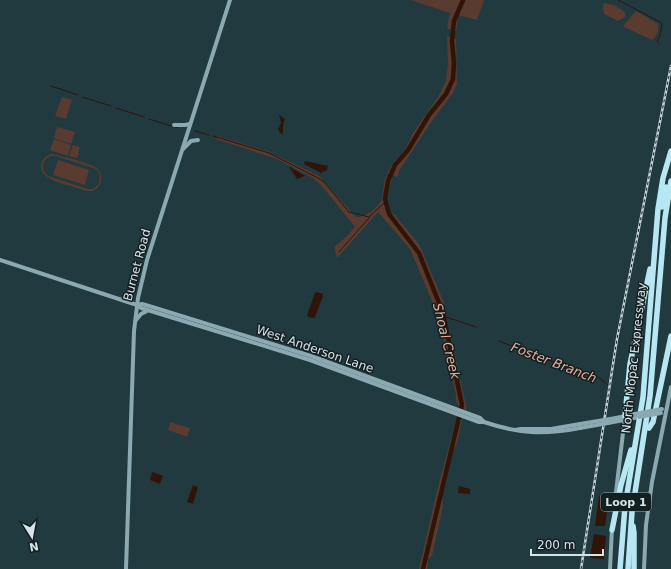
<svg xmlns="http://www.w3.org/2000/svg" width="671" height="569" font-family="'DejaVu Sans',sans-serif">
  <rect width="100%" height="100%" fill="#213a40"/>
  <g fill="#5a3b2f" fill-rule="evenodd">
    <path d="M 411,0 L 484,0 L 477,20 L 458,15 L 456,32 L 447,28 L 450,13 Z"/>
    <path d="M 604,3 C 612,4 620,7 626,14 L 625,17 L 618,21 L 604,14 L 603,7 Z"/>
    <path d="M 636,11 L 658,24 C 659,30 657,36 652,40 L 624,27 L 624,25 Z"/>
    <path d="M 447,36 L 456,39 L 457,84 L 453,93 L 432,121 L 399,171 L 398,177 L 387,174 L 391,166 L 406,148 L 413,133 L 438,97 L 446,81 L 448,63 Z"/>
    <path d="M 62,97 L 72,100 L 66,119 L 55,116 Z"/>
    <path d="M 57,127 L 75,132 L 71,144 L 54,138 Z"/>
    <path d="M 217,136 L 267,151 L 319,176 L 356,217 C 365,218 379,207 382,199 C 384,191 383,184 386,176 L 392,178 L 387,199 L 390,213 L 395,215 L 419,244 L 445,305 L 435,308 L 410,249 L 378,212 L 337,258 L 334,247 L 346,237 L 355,227 L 321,185 L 313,178 L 277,159 L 216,139 Z"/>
    <path d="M 54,139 L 71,145 L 68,156 L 50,150 Z"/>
    <path d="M 73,145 L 80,147 L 77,158 L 69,156 Z"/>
    <path d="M 51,154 L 57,155 C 68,158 86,162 95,167 C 105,173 103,188 92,191 C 87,192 81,189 77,188 C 66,184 39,180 41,165 C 42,159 46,156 51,154 ZM 51,156 L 56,156 L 93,168 L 97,170 L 100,175 L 99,184 L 93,189 L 88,189 L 48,176 C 40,170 41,160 51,156 Z"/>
    <path d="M 58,160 L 89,170 L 85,185 L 53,175 Z"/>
    <path d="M 441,326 L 449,329 L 467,410 C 459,407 455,404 456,395 Z"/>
    <path d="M 457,417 L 462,419 L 457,442 L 452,454 L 442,495 L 443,506 L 432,556 L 428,559 L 427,569 L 419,569 L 438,487 Z"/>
    <path d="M 170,422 L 190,428 L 187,437 L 168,430 Z"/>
  </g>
  <g fill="#301408">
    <path d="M 279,115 L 285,119 L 283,125 L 283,134 L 280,133 L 278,129 L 281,123 Z"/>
    <path d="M 305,161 L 328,166 L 327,170 L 321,173 L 304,164 Z"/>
    <path d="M 289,167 L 290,167 L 305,176 L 297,179 Z"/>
    <path d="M 317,292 L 323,294 L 323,296 L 315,317 L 313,318 L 308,317 L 307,315 L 315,293 Z"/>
    <path d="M 152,472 L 163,476 L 160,484 L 150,480 Z"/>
    <path d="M 193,485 L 198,487 L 193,504 L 187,502 Z"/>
    <path d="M 459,486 L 470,489 L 470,494 L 458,493 Z"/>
    <path d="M 599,496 L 609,498 L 605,526 L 595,526 Z"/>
    <path d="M 594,534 L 606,536 L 604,559 L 590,558 Z"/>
  </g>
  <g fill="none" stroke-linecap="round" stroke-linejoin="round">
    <g stroke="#301408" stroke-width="1">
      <path d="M 618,0 L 662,23 L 660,36 L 657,41 L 659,43"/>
      <path d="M 51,86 L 78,95"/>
      <path d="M 82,97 L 111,106"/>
      <path d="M 116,108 L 144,117"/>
      <path d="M 149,119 L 178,128"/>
      <path d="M 195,131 L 209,135"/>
      <path d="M 213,136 L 269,153 L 318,178 L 324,182 L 349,212 L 369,217 L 386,201"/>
      <path d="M 339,252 L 369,218"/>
      <path d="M 443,313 L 446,317 L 476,327"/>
      <path d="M 499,341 L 545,359 L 598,377 L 608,385"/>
    </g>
    <path stroke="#301408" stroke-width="4.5" d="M 423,569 L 462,405 L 443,313 L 419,253 L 389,214 L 385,199 L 388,181 L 395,165 L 408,150 L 429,115 L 446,94 L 453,79 L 454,63 L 452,41 L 454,21 L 463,0"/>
    <g stroke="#8ba9b0" stroke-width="4">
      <path d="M 174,125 L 185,125 L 190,124"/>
      <path d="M 183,149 L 191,141 L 198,140"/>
      <path d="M 0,260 L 137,305 L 141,308 L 310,360 L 479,422 L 484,422 C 520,434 543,435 580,428"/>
      <path d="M 137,305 L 142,304 L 149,306 L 311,356 L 480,418 L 484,422"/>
      <path d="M 136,320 L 141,314 L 147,311"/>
      <path d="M 616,418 L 635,414"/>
      <path d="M 608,423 L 639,417"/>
      <path d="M 515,430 L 521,429 L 551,429 L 580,424"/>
      <path d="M 614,509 L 625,416"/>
      <path d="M 126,569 L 134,331 L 138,298 L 147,260 L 230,0"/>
      <path d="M 610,569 L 612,528"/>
      <path d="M 644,569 L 646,525 L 652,482 L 671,387"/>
    </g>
    <g stroke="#b7e7f2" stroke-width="5.5">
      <path d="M 662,207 L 666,187"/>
      <path d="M 625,416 L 630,364 L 650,269"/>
      <path d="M 649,428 L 653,422 L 671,336"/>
      <path d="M 633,526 L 634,533 L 634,569"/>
      <path d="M 612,530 L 621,485 L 631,450"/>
      <path d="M 620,569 L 625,506 L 643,397 L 658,209 L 663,178 L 671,151"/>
      <path d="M 628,569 L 632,512 L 650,396 L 665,218 L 671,181"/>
    </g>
    <defs>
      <path id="rail" d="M 581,569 L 617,339 L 671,66"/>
    </defs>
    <use href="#rail" stroke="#c3d2d7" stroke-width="2.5"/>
    <use href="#rail" stroke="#141f22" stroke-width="1" stroke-dasharray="3" stroke-linecap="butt"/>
    <g stroke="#8ba9b0" stroke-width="4">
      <path d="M 635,414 L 662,409"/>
      <path d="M 639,417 L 661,413"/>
      <path d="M 580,424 L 616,418"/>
      <path d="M 580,428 L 608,423"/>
    </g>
  </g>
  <g text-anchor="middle" stroke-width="3" stroke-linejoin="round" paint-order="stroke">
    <rect fill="#141f22" stroke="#9ca9ad" stroke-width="1" x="601" y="493" width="50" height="18" rx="3"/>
    <g font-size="11" font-weight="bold" fill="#d6e4e8">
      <text x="626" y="506">Loop 1</text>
    </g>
    <g font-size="12" fill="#d6e4e8" stroke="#141f22">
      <text transform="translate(137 265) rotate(-75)" y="4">Burnet Road</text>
      <text transform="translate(315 349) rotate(19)" y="4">West Anderson Lane</text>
      <text transform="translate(634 358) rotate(-84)" y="4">North Mopac Expressway</text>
    </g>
    <g font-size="13" font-style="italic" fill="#ebad95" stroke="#141f22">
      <text transform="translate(447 341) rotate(76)" y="5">Shoal Creek</text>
      <text transform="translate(554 362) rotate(21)" y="5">Foster Branch</text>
    </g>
  </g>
  <g transform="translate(32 537) rotate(169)" stroke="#141f22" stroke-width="3" paint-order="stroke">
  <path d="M0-3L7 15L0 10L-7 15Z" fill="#d6e4e8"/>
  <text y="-6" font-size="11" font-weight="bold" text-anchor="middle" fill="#d6e4e8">N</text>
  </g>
  <path d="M531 549v6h72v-6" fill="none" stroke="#d6e4e8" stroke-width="2"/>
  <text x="537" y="549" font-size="12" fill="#d6e4e8" stroke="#141f22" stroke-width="3" paint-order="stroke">200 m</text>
</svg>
